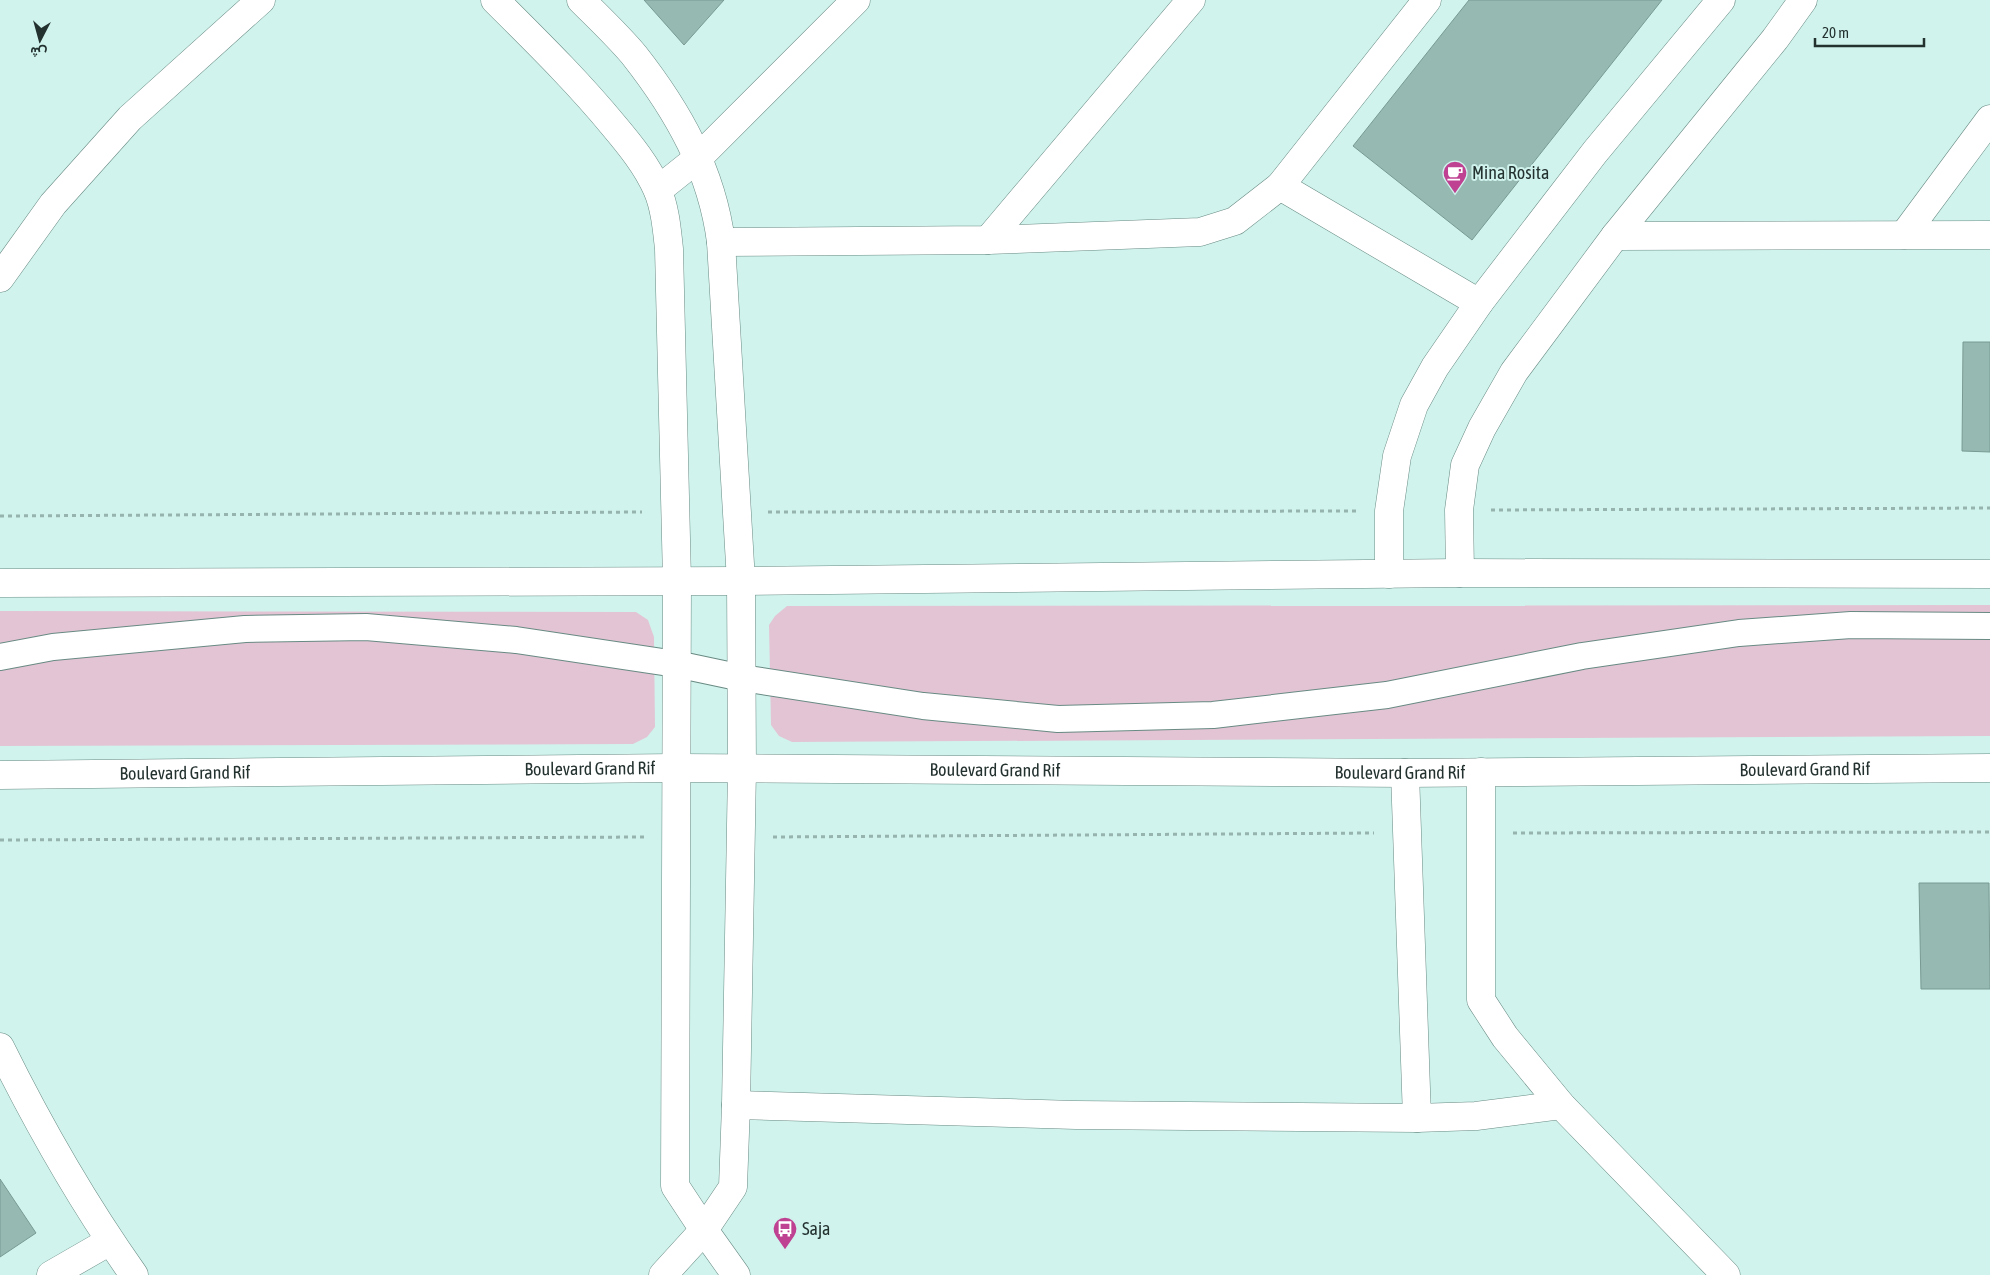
<svg xmlns="http://www.w3.org/2000/svg" width="1990" height="1275" font-family="'Asap Condensed',Vazirmatn,sans-serif">
  <rect width="100%" height="100%" fill="#d0f4ed"/>
  <g fill="#e3c4d4">
    <path d="M 1990,605 L 1990,736 L 792,742 L 779,736 L 771,725 L 769,625 L 775,616 L 787,606 Z"/>
    <path d="M 0,611 L 636,612 L 648,620 L 654,637 L 655,727 L 647,737 L 633,744 L 0,746 Z"/>
  </g>
  <g fill="#96b9b2" stroke="#789a93">
    <path d="M 644,0 L 724,0 L 684,45 Z"/>
    <path d="M 1469,0 L 1662,0 L 1472,240 L 1353,146 Z"/>
    <path d="M 1963,342 L 1990,342 L 1990,452 L 1962,451 Z"/>
    <path d="M 1919,883 L 1989,883 L 1990,989 L 1921,989 Z"/>
    <path d="M 0,1179 L 36,1233 L 0,1257 Z"/>
  </g>
  <g fill="none" stroke-linecap="round" stroke-linejoin="round">
    <defs>
      <path id="pedestrian" d="M 0,657 L 53,647 L 245,629 L 366,627 L 516,640 L 676,664 L 742,678 L 923,706 L 1058,719 L 1213,715 L 1387,695 L 1582,656 L 1739,633 L 1851,625 L 1990,626"/>
      <g id="minor">
        <path d="M 1280,186 L 1427,0"/>
        <path d="M 658,190 L 698,158 L 856,0"/>
        <path d="M 1904,235 L 1990,119"/>
        <path d="M 1615,236 L 1990,235"/>
        <path d="M 988,240 L 1191,0"/>
        <path d="M 721,242 L 988,240 L 1200,232 L 1235,221 L 1280,186 L 1479,303"/>
        <path d="M 0,278 L 53,204 L 130,118 L 261,0"/>
        <path d="M 1460,573 L 1459,510 L 1465,465 L 1482,428 L 1514,372 L 1615,236 L 1775,39 L 1803,0"/>
        <path d="M 1389,574 L 1389,511 L 1397,456 L 1414,405 L 1435,367 L 1479,303 L 1595,152 L 1721,0"/>
        <path d="M 1481,772 L 1481,1000 L 1505,1037 L 1561,1105 L 1726,1275"/>
        <path d="M 1405,773 L 1417,1118"/>
        <path d="M 0,1047 C 39,1126 83,1203 134,1275"/>
        <path d="M 736,1105 L 1076,1115 L 1417,1118 L 1476,1116 L 1561,1105"/>
        <path d="M 51,1275 L 110,1241"/>
      </g>
      <g id="tertiary">
        <path d="M 495,0 C 536,41 577,81 614,126 C 630,145 647,166 657,189 C 665,207 667,230 669,249 L 677,580 L 675,1186 L 704,1230 L 736,1275"/>
        <path d="M 581,0 C 599,18 618,36 634,55 C 678,111 712,171 721,242 L 741,581 L 742,769 L 736,1105 L 733,1187 L 704,1230 L 663,1275"/>
        <path d="M 0,583 L 741,581 L 1460,573 L 1990,574"/>
        <path id="s1" d="M 0,775 L 675,768 L 1405,773 L 1990,768"/>
      </g>
    </defs>
    <use href="#pedestrian" stroke="#688a83" stroke-width="28"/>
    <use href="#minor" stroke="#688a83" stroke-width="29"/>
    <use href="#tertiary" stroke="#688a83" stroke-width="29"/>
    <g stroke="#96b3ae" stroke-width="3" stroke-dasharray="4 4" stroke-linecap="butt">
      <path d="M 1491,510 L 1990,508"/>
      <path d="M 768,512 L 1357,511"/>
      <path d="M 0,516 L 642,512"/>
      <path d="M 1513,833 L 1990,832"/>
      <path d="M 773,837 L 1374,833"/>
      <path d="M 0,840 L 644,837"/>
    </g>
    <use href="#pedestrian" stroke="#fff" stroke-width="26"/>
    <use href="#minor" stroke="#fff" stroke-width="28"/>
    <use href="#tertiary" stroke="#fff" stroke-width="28"/>
  </g>
  <defs>
    <symbol id="cafe-pin" viewBox="-11 -11 22 30"><path d="M0 17L-7.5 6A9.5 9.5 0 1 1 7.5 6Z" fill="#bf4292" stroke="#d0f4ed"/><path d="M-5.5-4.5H6V0H3Q3 3.5 0 3.5H-2.5Q-5.5 3.5-5.5 0ZM3-3.2v2h1.7v-2ZM-6 4.5H4V6H-6Z" fill="#fff"/></symbol>
    <symbol id="bus-pin" viewBox="-11 -11 22 30"><path d="M0 17L-7.5 6A9.5 9.5 0 1 1 7.5 6Z" fill="#bf4292" stroke="#d0f4ed"/><path d="M-5-6H5V4H4V6H2V4H-2V6H-4V4H-5ZM-3.5-4V0h7V-4ZM-3.5 1.2v1.5H-2V1.2ZM2 1.2v1.5H3.5V1.2Z" fill="#fff"/></symbol>
  </defs>
  <g fill-rule="evenodd">
    <use href="#cafe-pin" x="1441" y="159" width="28" height="38"/>
    <use href="#bus-pin" x="771" y="1215" width="28" height="38"/>
  </g>
  <g text-anchor="middle" stroke-width="4" stroke-linejoin="round" paint-order="stroke">
    <g font-size="18" fill="#23312f" stroke="#d0f4ed" text-anchor="start">
      <text x="1472" y="179">Mina Rosita</text>
      <text x="802" y="1235">Saja</text>
    </g>
    <g font-size="18" fill="#23312f" stroke="#d0f4ed">
      <text dy="6" stroke="none"><textPath href="#s1" startOffset="590">Boulevard Grand Rif</textPath></text>
      <text dy="6" stroke="none"><textPath href="#s1" startOffset="1805">Boulevard Grand Rif</textPath></text>
      <text dy="6" stroke="none"><textPath href="#s1" startOffset="995">Boulevard Grand Rif</textPath></text>
      <text dy="6" stroke="none"><textPath href="#s1" startOffset="1400">Boulevard Grand Rif</textPath></text>
      <text dy="6" stroke="none"><textPath href="#s1" startOffset="185">Boulevard Grand Rif</textPath></text>
    </g>
  </g>
  <g transform="translate(40 40) rotate(186)" stroke="#d0f4ed" stroke-width="4" paint-order="stroke">
  <path d="M0-4L9 19L0 12L-9 19Z" fill="#23312f"/>
  <text y="-8" font-size="14" font-weight="bold" text-anchor="middle" fill="#23312f">ش</text>
  </g>
  <path d="M1815 38v8h109v-8" fill="none" stroke="#23312f" stroke-width="2.5"/>
  <text x="1822" y="38" font-size="15" fill="#23312f" stroke="#d0f4ed" stroke-width="4" paint-order="stroke">20 m</text>
</svg>
